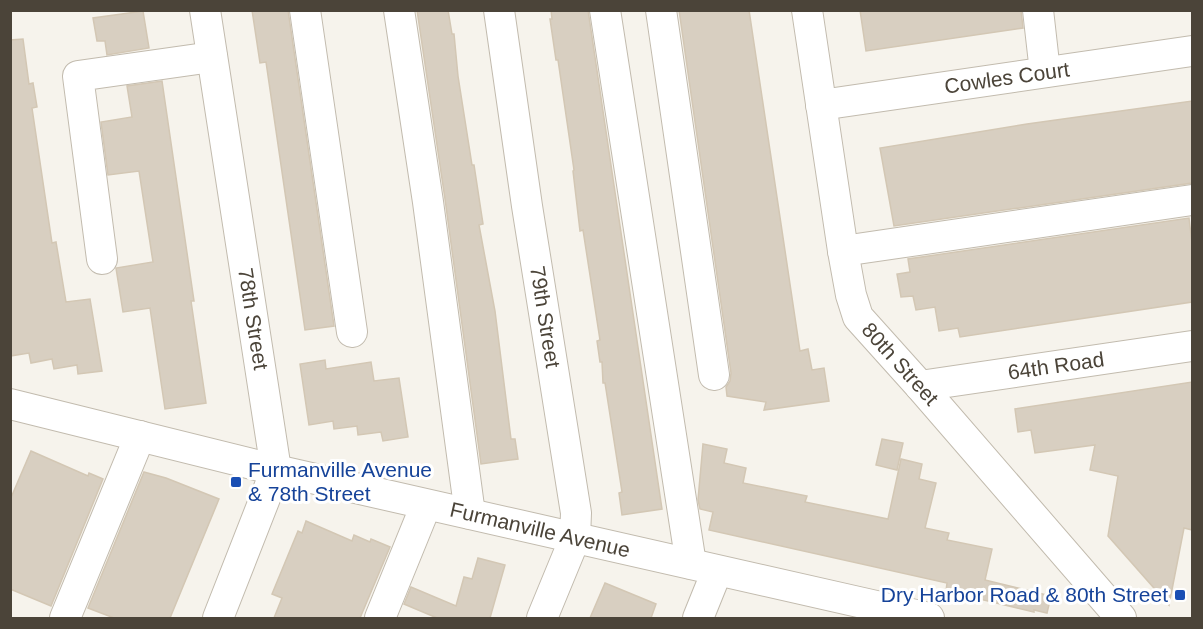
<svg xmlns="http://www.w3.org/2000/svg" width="1203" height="629" font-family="Arial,sans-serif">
  <rect width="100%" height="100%" fill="#f6f3ec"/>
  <g fill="#d8cfc1" stroke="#d3c7b4" stroke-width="1.5">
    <path d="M 252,10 L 288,10 L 334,326 L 305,330 L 266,62 L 260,63 Z"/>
    <path d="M 417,10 L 448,10 L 452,34 L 454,34 L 458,76 L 472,165 L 474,165 L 483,224 L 479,225 L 495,311 L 511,439 L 515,439 L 518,459 L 481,464 L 445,199 Z"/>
    <path d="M 551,10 L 588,10 L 662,509 L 622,515 L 619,493 L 622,492 L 605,383 L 603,383 L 602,362 L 600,362 L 597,341 L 600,340 L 583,230 L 580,231 L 573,171 L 574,170 L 558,60 L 556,60 L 550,19 L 552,19 Z"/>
    <path d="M 679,10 L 749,10 L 800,351 L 808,349 L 812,370 L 824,368 L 829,401 L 764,410 L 766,402 L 727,396 L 726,387 L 730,381 L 731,373 Z"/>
    <path d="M 860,10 L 1021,10 L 1023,28 L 866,51 Z"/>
    <path d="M 143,11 L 149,48 L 107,55 L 105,41 L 97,41 L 93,18 Z"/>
    <path d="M 23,39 L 29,84 L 33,83 L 37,107 L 32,108 L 52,243 L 56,242 L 66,302 L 90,299 L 102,371 L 78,374 L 77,365 L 54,369 L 52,359 L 31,363 L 29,353 L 10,356 L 10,40 Z"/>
    <path d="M 162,81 L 194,301 L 191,301 L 206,403 L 165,409 L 150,308 L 123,312 L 116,268 L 153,262 L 139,171 L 108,175 L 101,122 L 132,117 L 127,86 Z"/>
    <path d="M 1192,101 L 1192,183 L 894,226 L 880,148 L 1027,124 Z"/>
    <path d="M 1189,218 L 1192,243 L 1192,302 L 960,337 L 958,328 L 939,331 L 935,307 L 916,310 L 913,296 L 901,297 L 897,274 L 910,272 L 908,259 Z"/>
    <path d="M 325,360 L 326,369 L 371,362 L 374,381 L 399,378 L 408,437 L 383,441 L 381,432 L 358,435 L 357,426 L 334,429 L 333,421 L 309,425 L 300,364 Z"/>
    <path d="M 1192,382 L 1192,530 L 1184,528 L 1169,605 L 1108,536 L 1118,476 L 1090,470 L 1095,445 L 1035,453 L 1031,430 L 1018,432 L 1015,409 Z"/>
    <path d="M 882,439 L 903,443 L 897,470 L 876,465 Z"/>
    <path d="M 703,444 L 727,449 L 724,463 L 746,468 L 743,483 L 807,496 L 805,502 L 888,519 L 901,459 L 922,464 L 919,479 L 936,483 L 925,528 L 949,533 L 947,540 L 992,549 L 985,580 L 1051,596 L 1047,613 L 1034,610 L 1034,612 L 946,591 L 947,583 L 709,530 L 713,512 L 700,509 L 698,500 Z"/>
    <path d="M 31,451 L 88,476 L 89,473 L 103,479 L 51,606 L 10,589 L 10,500 Z"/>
    <path d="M 144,472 L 166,478 L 219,499 L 170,618 L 114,618 L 88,608 Z"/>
    <path d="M 306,521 L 352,541 L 354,535 L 370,542 L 371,539 L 390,547 L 360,618 L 274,618 L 282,598 L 272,594 L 298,531 L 302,533 Z"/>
    <path d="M 478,558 L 505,565 L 490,618 L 437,618 L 404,604 L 411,587 L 456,606 L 464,577 L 472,579 Z"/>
    <path d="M 605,583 L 656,604 L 651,618 L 590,618 Z"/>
  </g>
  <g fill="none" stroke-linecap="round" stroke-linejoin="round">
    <defs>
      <g id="minor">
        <path d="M 205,10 L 276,470 L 218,618"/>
        <path d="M 305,10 L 352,332"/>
        <path d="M 399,10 L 428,202 L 470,514"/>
        <path d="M 499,10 L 527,206 L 576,513 L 575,538 L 542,618"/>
        <path d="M 605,10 L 691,564"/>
        <path d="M 661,10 L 714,375"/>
        <path d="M 807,10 L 843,251 L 851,295 L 858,317 L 920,386 L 1121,618"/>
        <path d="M 1038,10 L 1045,72"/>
        <path d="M 821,105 L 1192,51"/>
        <path d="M 843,251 L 1192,200"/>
        <path d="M 102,259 L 78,76 L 212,57"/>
        <path d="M 920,386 L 1192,346"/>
        <path d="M 10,404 L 276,470 L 929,618"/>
        <path d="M 65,618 L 140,436"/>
        <path d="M 380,618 L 426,505"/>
        <path d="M 698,618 L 717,571"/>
      </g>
    </defs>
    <use href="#minor" stroke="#c2bbae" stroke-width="32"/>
    <use href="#minor" stroke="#fff" stroke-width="30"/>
  </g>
  <g fill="#1a4fb4" stroke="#fff" stroke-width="2">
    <rect x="230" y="476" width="12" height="12" rx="3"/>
    <rect x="1174" y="589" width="12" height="12" rx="3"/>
  </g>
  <g text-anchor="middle" stroke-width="6" stroke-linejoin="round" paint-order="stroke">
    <g font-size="21" fill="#4b4439" stroke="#fff">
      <text transform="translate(1007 78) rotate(-8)" y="7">Cowles Court</text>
      <text transform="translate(545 317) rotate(81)" y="7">79th Street</text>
      <text transform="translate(253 319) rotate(81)" y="7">78th Street</text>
      <text transform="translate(900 364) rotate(48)" y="7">80th Street</text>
      <text transform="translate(1056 366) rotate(-8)" y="7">64th Road</text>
      <text transform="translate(540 530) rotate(13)" y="7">Furmanville Avenue</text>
    </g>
    <g font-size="21" fill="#164399" stroke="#fff" text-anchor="start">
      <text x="248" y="477">Furmanville Avenue<tspan x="248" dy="24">&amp; 78th Street</tspan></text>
      <text x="1168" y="602" text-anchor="end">Dry Harbor Road &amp; 80th Street</text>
    </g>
  </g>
  <rect width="1203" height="629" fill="none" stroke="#4b4439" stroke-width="24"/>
</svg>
